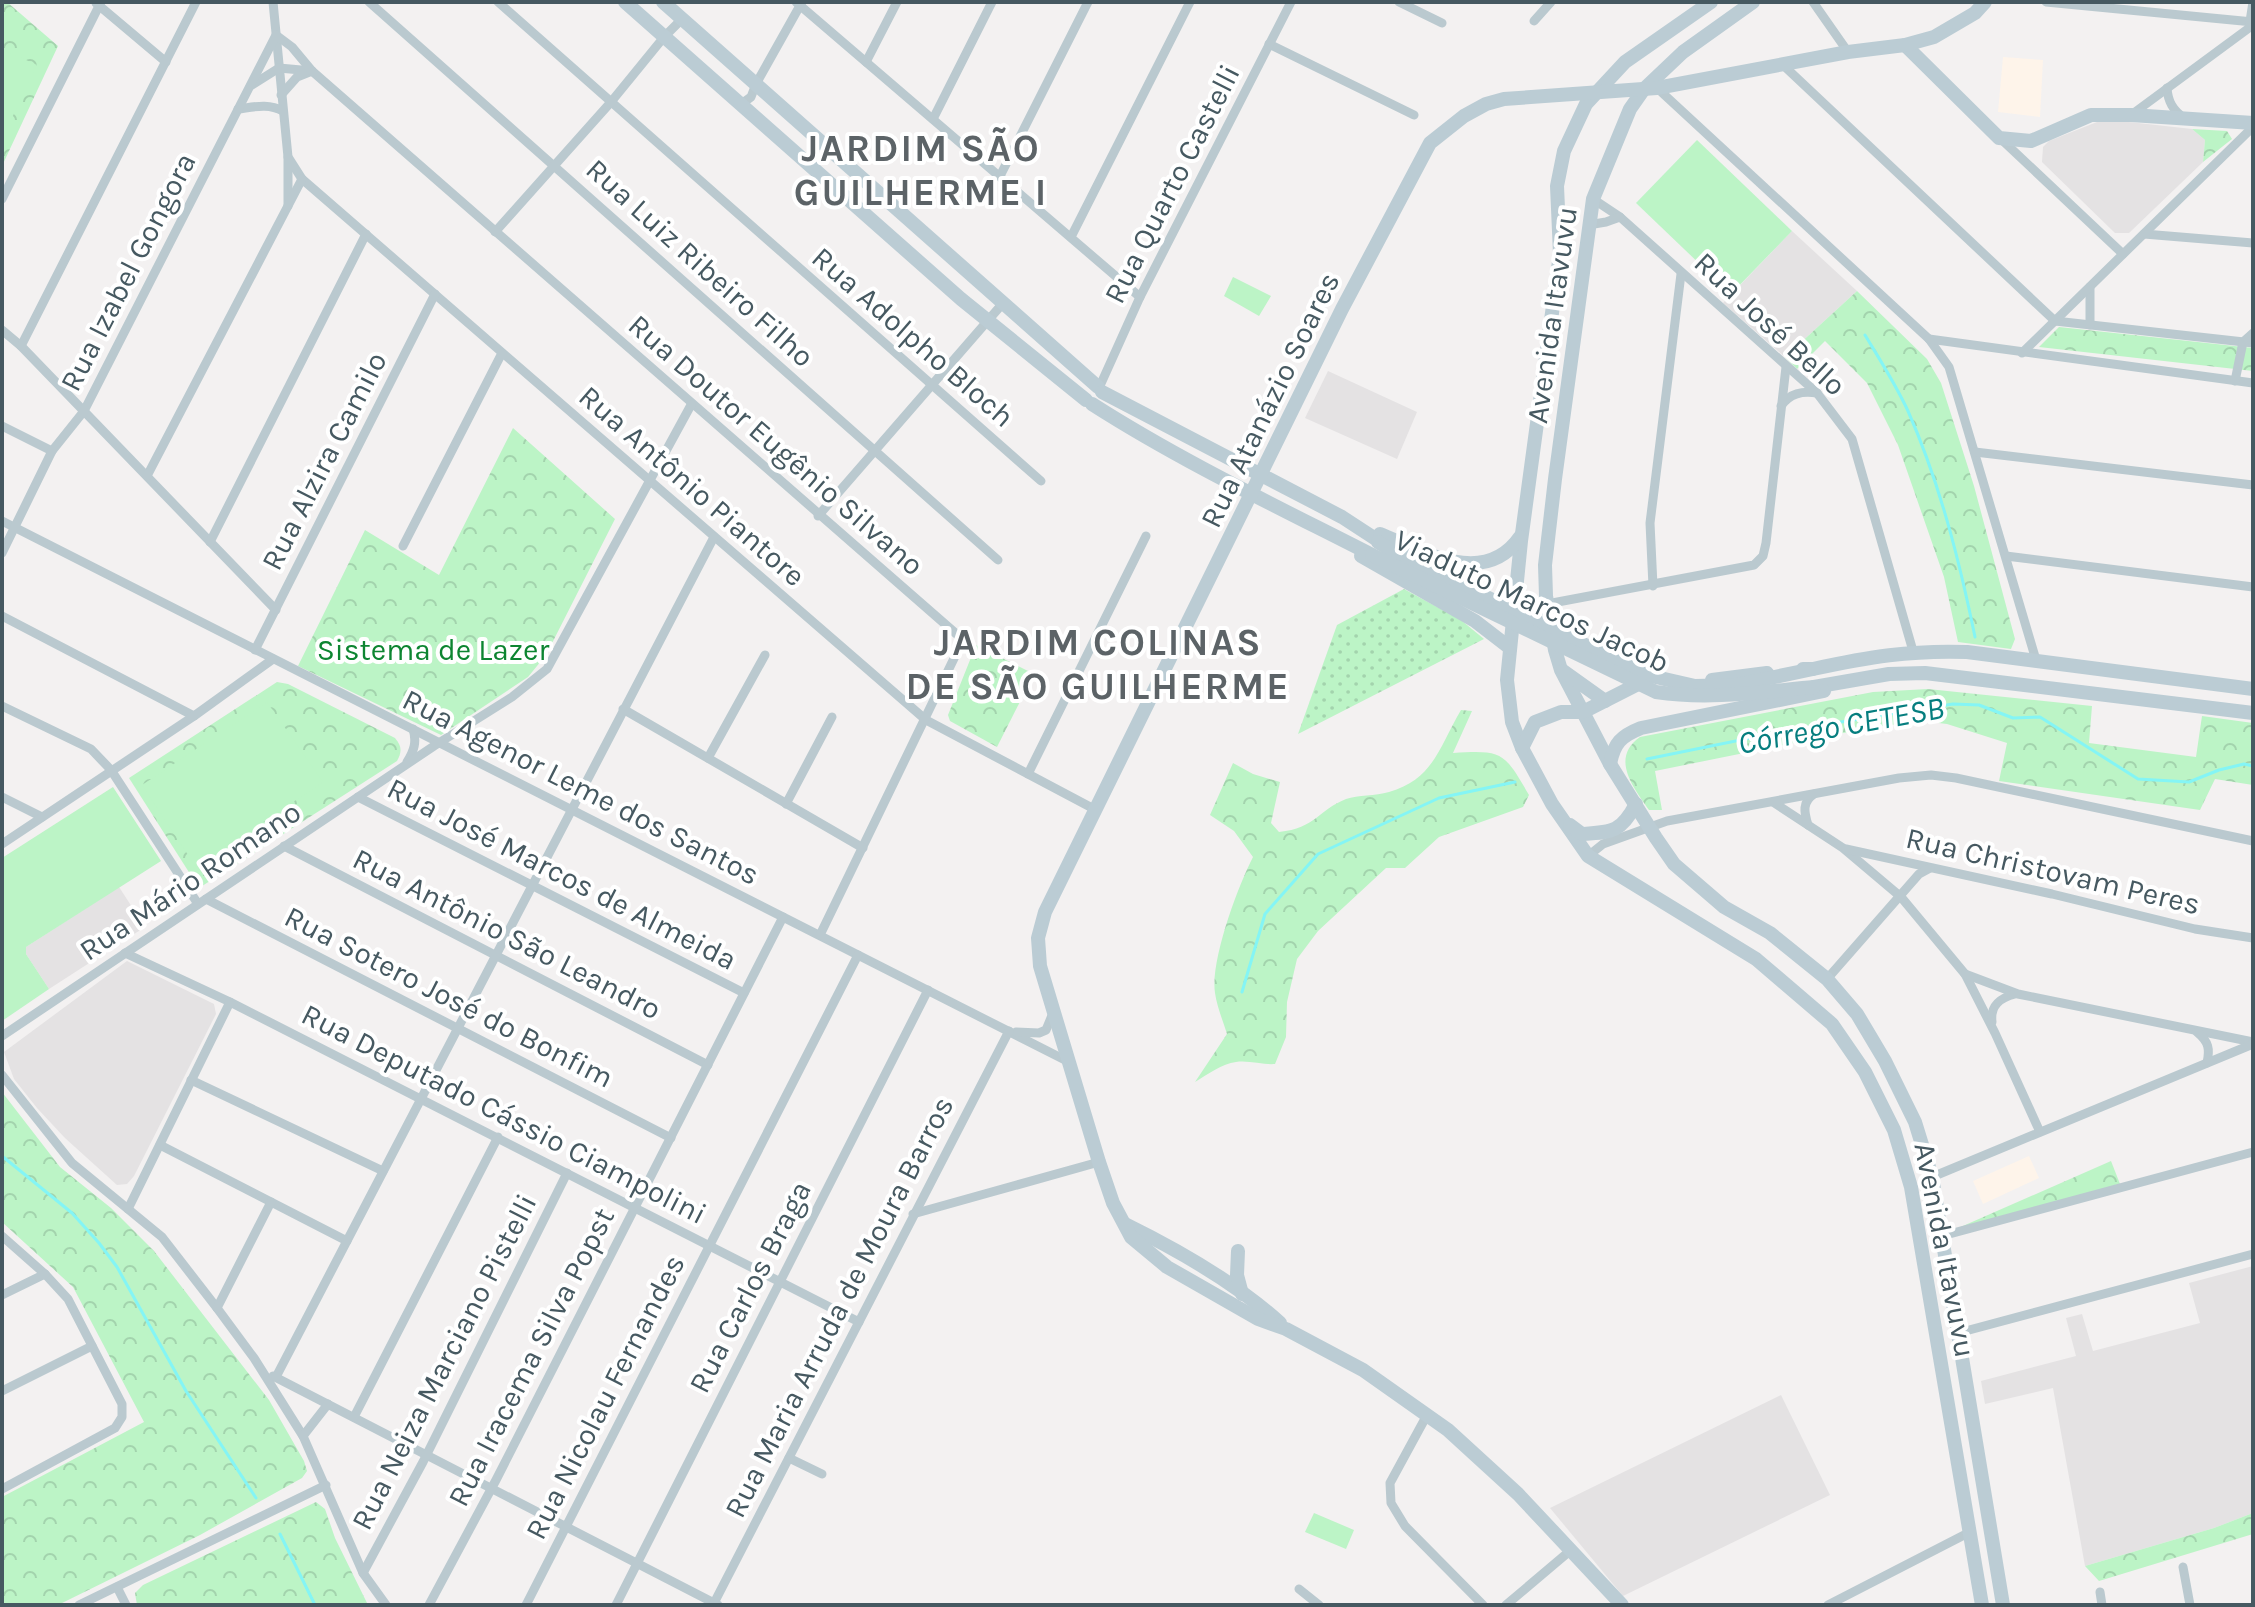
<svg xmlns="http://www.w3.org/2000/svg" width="2255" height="1607" font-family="Karla,sans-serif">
  <defs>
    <pattern id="grass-dots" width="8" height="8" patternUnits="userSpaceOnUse" patternTransform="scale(2)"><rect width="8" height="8" fill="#bcf4c6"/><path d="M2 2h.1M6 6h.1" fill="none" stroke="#a3d3ad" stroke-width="1.8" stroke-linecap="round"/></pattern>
    <pattern id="forest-crowns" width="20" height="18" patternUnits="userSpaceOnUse" patternTransform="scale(2)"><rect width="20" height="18" fill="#bcf4c6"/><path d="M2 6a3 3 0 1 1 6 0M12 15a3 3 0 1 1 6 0" fill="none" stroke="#a3d3ad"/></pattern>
  </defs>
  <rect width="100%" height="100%" fill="#f3f1f1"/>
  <g fill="#fef4ea">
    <path d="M 2003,57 L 2043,60 L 2040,117 L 1998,112 Z"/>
    <path d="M 2029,1156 L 2039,1178 L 1983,1204 L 1973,1181 Z"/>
  </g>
  <g fill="#e4e2e3">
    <path d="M 2097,122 L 2129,122 L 2192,129 L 2205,140 L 2203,162 L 2129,233 L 2115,233 L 2042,162 L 2043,147 L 2049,141 Z"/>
    <path d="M 1792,231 L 1857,291 L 1785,357 L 1723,303 Z"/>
    <path d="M 1328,371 L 1417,412 L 1397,459 L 1305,418 Z"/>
    <path d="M 119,887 L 145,927 L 49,989 L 26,954 L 26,947 Z"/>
    <path d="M 127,961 L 214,1004 L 216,1014 L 134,1176 L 127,1184 L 117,1185 L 65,1138 L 37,1108 L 14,1079 L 4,1052 Z"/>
    <path d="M 2253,1266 L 2253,1513 L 2214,1528 L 2085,1566 L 2053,1388 L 1985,1404 L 1981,1381 L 2076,1356 L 2066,1318 L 2082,1314 L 2093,1351 L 2200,1323 L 2189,1283 Z"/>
    <path d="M 1781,1395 L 1830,1495 L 1623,1596 L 1550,1508 Z"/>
  </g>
  <path fill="url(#grass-dots)" d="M 1404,589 L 1461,620 L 1484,639 L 1298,734 L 1337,625 Z"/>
  <g fill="url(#forest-crowns)">
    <path d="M 2,2 L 7,2 L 58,46 L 2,166 Z"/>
    <path d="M 2192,129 L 2227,131 L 2232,139 L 2203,162 L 2205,140 Z"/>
    <path d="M 1857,291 L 1927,359 L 1941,383 L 1974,486 L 2015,639 L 2011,649 L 1958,642 L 1944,577 L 1898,445 L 1867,383 L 1825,341 L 1797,369 L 1785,357 Z"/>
    <path d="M 2059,327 L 2253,348 L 2253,371 L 2039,347 Z"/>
    <path d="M 513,428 L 615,519 L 546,655 L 528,677 L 441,735 L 298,666 L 365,530 L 439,575 Z"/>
    <path d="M 976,645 L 1034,674 L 997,747 L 950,721 L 948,715 Z"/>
    <path d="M 277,682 L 288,684 L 395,738 C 402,746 402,752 397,761 L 199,888 L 129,778 Z"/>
    <path d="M 1928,689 L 2092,706 L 2089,743 L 2196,757 L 2202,716 L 2253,723 L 2253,785 L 2215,779 L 2200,810 L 1999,781 L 2007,743 L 1947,724 L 1922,721 L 1868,728 L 1655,771 L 1662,810 L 1649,810 C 1633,787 1610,758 1640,737 L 1873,692 Z"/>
    <path d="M 1461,710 L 1472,711 L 1453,753 C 1503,750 1504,752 1529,795 L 1523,807 L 1439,837 L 1405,868 L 1386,868 L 1318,931 L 1297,959 L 1287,1002 L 1286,1037 L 1275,1064 C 1263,1065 1248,1060 1236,1062 C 1222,1064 1208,1074 1195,1082 L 1227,1034 C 1223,1021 1217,1007 1215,993 C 1210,961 1238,886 1253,857 L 1234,831 L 1210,815 L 1233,763 L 1253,774 L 1280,782 L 1271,823 L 1279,832 C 1316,828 1318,810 1346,799 C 1358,795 1375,796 1389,792 C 1434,779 1439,747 1461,710 Z"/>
    <path d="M 2,1092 L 60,1167 L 111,1208 L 154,1251 L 269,1400 L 304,1461 L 307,1471 L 302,1478 L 200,1535 L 58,1605 L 4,1605 L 2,1601 L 2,1497 L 144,1422 L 73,1287 L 2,1222 Z"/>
    <path d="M 2111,1161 L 2120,1184 L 1956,1229 Z"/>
    <path d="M 316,1502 L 325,1509 L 335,1538 L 368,1605 L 137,1605 L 135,1593 L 143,1585 Z"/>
    <path d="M 2253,1513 L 2253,1534 L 2099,1581 L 2085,1566 L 2214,1528 Z"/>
  </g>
  <g fill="#bcf4c6">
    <path d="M 2,49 L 37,65 L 2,139 Z"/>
    <path d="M 1697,140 L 1792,231 L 1731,294 L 1636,203 Z"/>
    <path d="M 1233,277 L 1271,296 L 1259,316 L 1224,296 Z"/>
    <path d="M 267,702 L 323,782 L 196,867 L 142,785 Z"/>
    <path d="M 113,787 L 161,861 L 26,947 L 26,954 L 49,989 L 2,1021 L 2,858 Z"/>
    <path d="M 1314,1513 L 1354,1530 L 1346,1549 L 1305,1532 Z"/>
  </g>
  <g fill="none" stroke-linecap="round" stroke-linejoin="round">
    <g stroke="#84f5f5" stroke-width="3">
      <path d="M 1865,335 C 1880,360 1896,385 1908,411 C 1940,484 1959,559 1975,637"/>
      <path d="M 1647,759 L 1785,731 L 1953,704 L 1979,705 L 2013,718 L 2040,717 L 2138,779 L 2189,782 L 2219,770 L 2244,764 L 2253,766"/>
      <path d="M 1242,992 L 1265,914 L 1318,854 L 1439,798 L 1515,782"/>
      <path d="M 2,1156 L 72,1213 L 99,1243 L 117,1267 L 186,1391 L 256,1498"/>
      <path d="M 280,1534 L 315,1605"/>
    </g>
    <g stroke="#bac9cf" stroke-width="9">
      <path d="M 273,2 L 288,157 L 302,179 L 926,720 L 1096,810"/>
      <path d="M 369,2 L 998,560"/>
      <path d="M 498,2 L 1041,481"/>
      <path d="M 796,2 L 1140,297"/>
      <path d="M 1399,2 L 1442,23"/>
      <path d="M 1813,2 L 1848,52"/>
      <path d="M 2046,2 L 2253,22"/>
      <path d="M 96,3 L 166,62"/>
      <path d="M 1534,21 L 1551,2"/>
      <path d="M 1269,44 L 1414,115"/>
      <path d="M 866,62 L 897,2"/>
      <path d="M 1783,65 L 2055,321 L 2253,343"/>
      <path d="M 252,85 L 279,68 L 312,71"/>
      <path d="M 1657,88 L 1929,339 L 1949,367 L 2036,660"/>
      <path d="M 2167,88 C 2168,102 2173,110 2184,118"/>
      <path d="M 281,95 L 297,77 L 312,71"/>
      <path d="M 740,105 L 751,97 L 756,84 L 802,2"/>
      <path d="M 238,109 C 254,107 268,103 283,111"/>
      <path d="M 2131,115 L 2249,28 L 2253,2"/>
      <path d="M 933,119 L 992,2"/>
      <path d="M 2002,140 L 2123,254"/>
      <path d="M 288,157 L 288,206"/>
      <path d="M 1000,176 L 1088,2"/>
      <path d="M 2,199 L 101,2"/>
      <path d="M 1593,199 L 1620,217 L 1817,393 L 1852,439 L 1913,651"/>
      <path d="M 1588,225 L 1606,222 L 1620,217"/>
      <path d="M 495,232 L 611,102 L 664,37 L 682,19"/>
      <path d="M 2144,234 L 2253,243"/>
      <path d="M 1071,237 L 1190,2"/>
      <path d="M 2090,287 L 2090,325"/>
      <path d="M 2,330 L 21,346 L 276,610"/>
      <path d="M 1929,339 L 2253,383"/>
      <path d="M 21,346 L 196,2"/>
      <path d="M 2022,353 L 2253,127"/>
      <path d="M 2235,381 L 2243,342 L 2253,333"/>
      <path d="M 1099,388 L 1140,297 L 1291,2"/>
      <path d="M 1781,406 C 1790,393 1802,391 1817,393"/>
      <path d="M 2,426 L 52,451"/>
      <path d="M 1975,452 L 2253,485"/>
      <path d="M 147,476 L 302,179"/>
      <path d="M 818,516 L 1004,302"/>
      <path d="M 2,521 L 1069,1062"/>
      <path d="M 210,542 L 366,234"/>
      <path d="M 403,546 L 502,353"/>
      <path d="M 2,553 L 52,451 L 84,411 L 276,35 L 292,47 L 312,71 L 961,638 L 960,646 L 820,935"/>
      <path d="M 2006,556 L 2253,587"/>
      <path d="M 1653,586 L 1650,523 L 1681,274"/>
      <path d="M 1547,604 L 1754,565 L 1763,556 L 1766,543 L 1786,367"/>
      <path d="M 2,616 L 194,716"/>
      <path d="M 255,650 L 435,294"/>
      <path d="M 2,706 L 91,749 L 111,770 L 198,904"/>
      <path d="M 623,709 L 863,848"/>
      <path d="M 708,758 L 765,655"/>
      <path d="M 407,762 C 414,751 417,742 413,729"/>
      <path d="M 1028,774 L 1146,536"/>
      <path d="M 2,797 L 42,817"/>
      <path d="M 358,797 L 744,993"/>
      <path d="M 1773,802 L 1843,848 L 1901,897 L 1965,974 L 1995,1033 L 2040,1132"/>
      <path d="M 786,804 L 832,717"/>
      <path d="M 1808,825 C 1804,812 1802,802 1814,794"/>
      <path d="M 2,844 L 194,716 L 273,659"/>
      <path d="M 284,846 L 708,1065"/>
      <path d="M 1846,849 L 2052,894 L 2195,929 L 2253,938"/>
      <path d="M 1588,856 L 1603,844 L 1667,821 L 1899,778 L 1931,775 L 1956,778 L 2253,841"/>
      <path d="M 206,899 L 671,1138"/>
      <path d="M 125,953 L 230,1002 L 859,1322"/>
      <path d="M 1965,974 L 2018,994 L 2253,1042"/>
      <path d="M 1827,979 L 1919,874 L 1930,868"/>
      <path d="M 1992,1022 C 1990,1005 2000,998 2015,994"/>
      <path d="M 1016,1032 L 1039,1033 L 1046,1030 L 1053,1013"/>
      <path d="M 2197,1032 C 2209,1042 2210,1049 2207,1063"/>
      <path d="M 2,1036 L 434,746 L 512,697 L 547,669 L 691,405"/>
      <path d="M 2,1075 L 72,1163 L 162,1237 L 217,1308 L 254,1358 L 303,1436 L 363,1573 L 386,1605"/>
      <path d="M 191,1080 L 383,1171"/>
      <path d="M 160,1145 L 347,1241"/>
      <path d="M 1932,1177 L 2253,1044"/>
      <path d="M 128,1209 L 230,1002"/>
      <path d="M 913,1214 L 1099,1162"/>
      <path d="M 2,1236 L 45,1274 L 68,1299 L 122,1404 L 122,1417 L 115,1428 L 2,1489"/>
      <path d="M 1942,1236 L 2253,1152"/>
      <path d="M 2,1295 L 45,1274"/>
      <path d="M 217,1308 L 271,1202"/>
      <path d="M 1958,1333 L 2253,1254"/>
      <path d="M 273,1376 L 718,1605"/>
      <path d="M 276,1377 L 714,537"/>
      <path d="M 2,1391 L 92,1346"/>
      <path d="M 1427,1415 L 1390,1483 L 1391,1503 L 1405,1526 L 1483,1605"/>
      <path d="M 354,1417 L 498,1137"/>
      <path d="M 303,1436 L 328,1404"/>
      <path d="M 789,1458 L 822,1474"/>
      <path d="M 2183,1567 L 2190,1605"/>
      <path d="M 363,1573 L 423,1462 L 567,1173"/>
      <path d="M 117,1587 L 126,1605"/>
      <path d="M 1299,1589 L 1319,1605"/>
      <path d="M 2100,1592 L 2102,1605"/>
      <path d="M 79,1605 L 326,1485"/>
      <path d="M 429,1605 L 496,1480 L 783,917"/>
      <path d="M 526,1605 L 858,955"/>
      <path d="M 616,1605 L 928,990"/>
      <path d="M 713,1605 L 1009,1031"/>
      <path d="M 1506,1605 L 1571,1550"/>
      <path d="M 1828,1605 L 1970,1532"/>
    </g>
    <g stroke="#bbccd4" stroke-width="14">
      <path d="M 625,2 L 961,299 L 1086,400"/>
      <path d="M 663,2 L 1098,387"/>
      <path d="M 1711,2 L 1625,62 L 1586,104 L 1564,151 L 1557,186 L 1560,254 L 1521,541 L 1507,680 L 1512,722 L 1522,748 L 1552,804 L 1588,856 L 1756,959 L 1832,1024 L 1865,1072 L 1894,1130 L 1911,1187 L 1982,1605"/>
      <path d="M 1753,2 L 1683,52 L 1644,89 L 1630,109 L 1593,199 L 1555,479 L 1545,565 L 1546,596 L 1555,650 L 1561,670 L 1610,764 L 1656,838 L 1674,864 L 1724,907 L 1770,933 L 1827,979 L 1857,1014 L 1885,1061 L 1915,1122 L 1932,1177 L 2003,1605"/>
      <path d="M 1905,45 L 1999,138 L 2031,141 L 2091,115 L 2131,115 L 2253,123"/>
      <path d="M 1102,392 L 1342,517 L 1388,547"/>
      <path d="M 1092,404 C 1181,461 1278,507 1372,555"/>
      <path d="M 1380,534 C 1424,552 1485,588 1520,537"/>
      <path d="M 1361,556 L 1475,621 L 1510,648"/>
      <path d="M 1803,669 L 1813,669 C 1868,657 1910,650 1967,652 L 2253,689"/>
      <path d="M 1563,671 L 1605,701"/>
      <path d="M 1712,680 L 1767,673"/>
      <path d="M 1814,687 L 1889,674 L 1925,673 L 2253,713"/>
      <path d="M 1522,748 L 1535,722 L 1561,712 L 1583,712 L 1644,681"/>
      <path d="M 1610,764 C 1614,743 1621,736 1641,728 L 1824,691"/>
      <path d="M 1570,825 L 1582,834 C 1613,832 1621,832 1636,804"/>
      <path d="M 1125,1224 C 1178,1250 1236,1283 1280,1323"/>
      <path d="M 1238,1251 L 1237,1275 L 1242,1294"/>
      <path d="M 1622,1605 L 1518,1494 L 1448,1430 L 1363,1370 L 1286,1329 L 1258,1319 L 1167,1267 L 1131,1237 L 1113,1203 L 1099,1162 L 1040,966 L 1038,938 L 1045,912 L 1342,309 L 1430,143 L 1464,116 L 1486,104 L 1504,99 L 1657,88 L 1848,52 L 1905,45 L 1934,37 L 1975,13 L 1985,2"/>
    </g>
    <g stroke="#bbccd4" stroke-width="14">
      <path d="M 1378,542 L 1392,551 L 1647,675 L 1695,686 L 1736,685 L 1813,669"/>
      <path d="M 1372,555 L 1656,692 C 1709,700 1760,692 1814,687"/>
    </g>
  </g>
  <g text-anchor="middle" stroke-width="8" stroke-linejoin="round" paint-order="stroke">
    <g font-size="30" fill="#465961" stroke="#fff">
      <text transform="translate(1172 184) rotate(-63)" y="10">Rua Quarto Castelli</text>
      <text transform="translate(700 263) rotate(42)" y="10">Rua Luiz Ribeiro Filho</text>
      <text transform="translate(128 272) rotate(-63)" y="10">Rua Izabel Gongora</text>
      <text transform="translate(1552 315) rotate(-82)" y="10">Avenida Itavuvu</text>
      <text transform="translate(1770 324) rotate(43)" y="10">Rua José Bello</text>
      <text transform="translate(913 337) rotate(41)" y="10">Rua Adolpho Bloch</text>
      <text transform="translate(1270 400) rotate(-64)" y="10">Rua Atanázio Soares</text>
      <text transform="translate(776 445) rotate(41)" y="10">Rua Doutor Eugênio Silvano</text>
      <text transform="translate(324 461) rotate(-63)" y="10">Rua Alzira Camilo</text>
      <text transform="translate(692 486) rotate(41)" y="10">Rua Antônio Piantore</text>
      <text transform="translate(1532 601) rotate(25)" y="10">Viaduto Marcos Jacob</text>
      <text transform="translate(581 787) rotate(27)" y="10">Rua Agenor Leme dos Santos</text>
      <text transform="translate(2053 871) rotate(13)" y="10">Rua Christovam Peres</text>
      <text transform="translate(562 874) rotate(27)" y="10">Rua José Marcos de Almeida</text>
      <text transform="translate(190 881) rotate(-34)" y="10">Rua Mário Romano</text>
      <text transform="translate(507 934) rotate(27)" y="10">Rua Antônio São Leandro</text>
      <text transform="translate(449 997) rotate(27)" y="10">Rua Sotero José do Bonfim</text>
      <text transform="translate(504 1114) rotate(27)" y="10">Rua Deputado Cássio Ciampolini</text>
      <text transform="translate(1945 1250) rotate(79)" y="10">Avenida Itavuvu</text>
      <text transform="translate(750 1287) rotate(-63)" y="10">Rua Carlos Braga</text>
      <text transform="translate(839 1307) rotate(-63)" y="10">Rua Maria Arruda de Moura Barros</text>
      <text transform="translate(531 1357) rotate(-63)" y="10">Rua Iracema Silva Popst</text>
      <text transform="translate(444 1362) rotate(-63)" y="10">Rua Neiza Marciano Pistelli</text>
      <text transform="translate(605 1397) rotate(-63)" y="10">Rua Nicolau Fernandes</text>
    </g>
    <g font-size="30" fill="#0d8531" stroke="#fff">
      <text x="433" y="660">Sistema de Lazer</text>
    </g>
    <g font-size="32" font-style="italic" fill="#067e7f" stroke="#fff">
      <text transform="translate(1841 725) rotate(-10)" y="11">Córrego CETESB</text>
    </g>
    <g font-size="38" font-weight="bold" letter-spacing="2" fill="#5c6367" stroke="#fff">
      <text x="921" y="161">JARDIM SÃO<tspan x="921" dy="44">GUILHERME I</tspan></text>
      <text x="1098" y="655">JARDIM COLINAS<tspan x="1098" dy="44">DE SÃO GUILHERME</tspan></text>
    </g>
  </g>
  <rect width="2255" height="1607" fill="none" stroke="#465961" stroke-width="8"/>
</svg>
